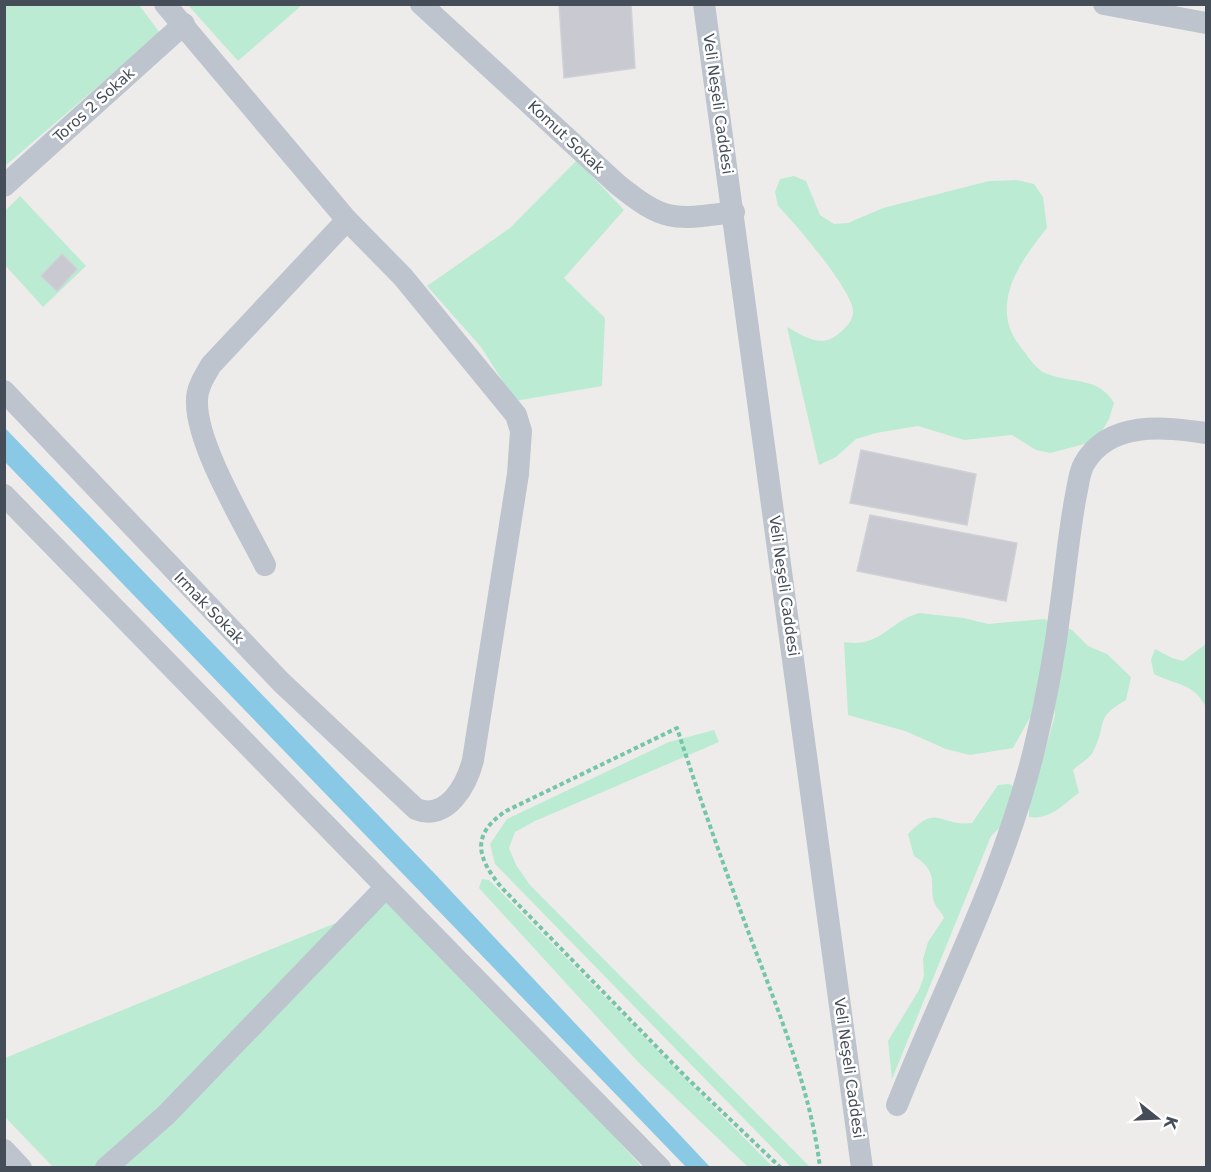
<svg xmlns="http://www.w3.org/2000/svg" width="1211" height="1172" font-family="'DejaVu Sans',sans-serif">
  <rect width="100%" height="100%" fill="#eeeceb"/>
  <g fill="#bbebd2">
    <path d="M 5,5 L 139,5 L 160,33 L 5,166 Z"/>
    <path d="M 188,5 L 302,5 L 238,61 Z"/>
    <path d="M 577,160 L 624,210 L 564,278 L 605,318 L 602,386 L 515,401 L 481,347 L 427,286 L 510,228 Z"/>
    <path d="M 794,176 L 806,181 L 820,215 L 834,224 L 848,223 L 883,208 L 989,181 L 1017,180 L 1034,184 L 1043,197 L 1047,228 C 1018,264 987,308 1023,350 C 1029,358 1036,369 1045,373 C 1070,384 1099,376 1114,403 L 1109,419 L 1096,441 L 1050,453 L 1036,450 L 1012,435 L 964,440 L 918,426 L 876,433 L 856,439 L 836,457 L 819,465 L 787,327 C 803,336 821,348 837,335 C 844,329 852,323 853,313 C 856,294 794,222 778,206 L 775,192 L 780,179 Z"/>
    <path d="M 20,196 L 86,266 L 43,307 L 5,265 L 5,211 Z"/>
    <path d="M 919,613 L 964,618 L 988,624 L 1044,619 L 1072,630 L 1088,646 L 1107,654 L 1131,677 L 1126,700 C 1093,719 1108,723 1094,750 C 1091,758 1079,764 1073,770 L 1079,793 C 1062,805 1051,820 1029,817 L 1029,807 L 1055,715 L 1053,699 L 1032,714 L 1013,748 L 970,755 L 946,749 L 905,731 L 848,715 L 844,642 C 881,648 888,622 919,613 Z"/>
    <path d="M 1206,644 L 1206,707 C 1193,682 1177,686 1154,674 L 1151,660 L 1155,649 L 1172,658 L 1183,661 Z"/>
    <path d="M 714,730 L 719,742 L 535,821 L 515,832 L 509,848 L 516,865 L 530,885 L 810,1167 L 791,1167 L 495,864 L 490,844 L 507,819 L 669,742 Z"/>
    <path d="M 1009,784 L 1015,787 L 1009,819 L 991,836 L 892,1079 L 888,1041 L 919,990 L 924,976 L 923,959 L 928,942 L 944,918 C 942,912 939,911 936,906 C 926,889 943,874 914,856 L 908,834 C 938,802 939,827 972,823 L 998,785 Z"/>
    <path d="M 482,879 L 489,880 L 773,1167 L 748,1167 L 639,1063 L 479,888 Z"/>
    <path d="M 397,898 L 642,1167 L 53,1167 L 5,1117 L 5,1058 Z"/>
  </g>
  <path fill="#8ac9e5" d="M 5,428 L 435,874 L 710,1167 L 686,1167 L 5,462 Z"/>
  <g fill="#c9cad1" stroke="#d0d1d7" stroke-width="1.5">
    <path d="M 559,4 L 631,4 L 635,68 L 564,78 Z"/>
    <path d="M 62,254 L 77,269 L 57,291 L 41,276 Z"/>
    <path d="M 861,450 L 976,474 L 967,525 L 850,503 Z"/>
    <path d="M 870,515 L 1017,543 L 1006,601 L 857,571 Z"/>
  </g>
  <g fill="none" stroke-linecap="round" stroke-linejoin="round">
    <path stroke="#75c6a7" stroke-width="4" stroke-dasharray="4.5 3" stroke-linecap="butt" d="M 781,1168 L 688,1079 L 502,888 C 477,858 470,835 506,811 L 677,728 C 699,796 723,864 748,931 C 776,1005 811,1089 820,1168"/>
    <g stroke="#bdc4cd" stroke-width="22">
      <path d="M 421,4 L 617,184 C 665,223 674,220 734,212"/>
      <path d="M 704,4 L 862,1168"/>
      <path d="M 1104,4 L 1206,23"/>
      <path d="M 4,186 L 184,24"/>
      <path d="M 4,391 L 281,682 L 416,809 C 447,822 467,784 473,760 L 518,474 L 521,431 L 516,415 L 403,277 L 347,220 L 165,4"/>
      <path d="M 4,495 L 660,1168"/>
      <path d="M 265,565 C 245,525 197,446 197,403 C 196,389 204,377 211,365 L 347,220"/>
      <path d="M 897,1105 C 944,987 1004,874 1034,750 C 1046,702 1055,653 1061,603 C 1066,567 1069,531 1076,495 C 1078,486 1079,473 1084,464 C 1109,420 1164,427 1206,433"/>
      <path d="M 4,1150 L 21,1168"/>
      <path d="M 106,1168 L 166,1115 L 386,887"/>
    </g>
  </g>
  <g text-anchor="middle" stroke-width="5" stroke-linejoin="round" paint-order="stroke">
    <g font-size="15" fill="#454d58" stroke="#fff">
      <text transform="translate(718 104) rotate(82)" y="5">Veli Neşeli Caddesi</text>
      <text transform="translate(94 105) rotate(-42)" y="5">Toros 2 Sokak</text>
      <text transform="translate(566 137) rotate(43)" y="5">Komut Sokak</text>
      <text transform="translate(784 586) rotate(82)" y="5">Veli Neşeli Caddesi</text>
      <text transform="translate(209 608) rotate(46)" y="5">Irmak Sokak</text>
      <text transform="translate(849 1068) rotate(82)" y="5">Veli Neşeli Caddesi</text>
    </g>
  </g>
  <rect width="1211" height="1172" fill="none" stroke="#454d58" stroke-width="12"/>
  <g transform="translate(1157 1118) rotate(108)" stroke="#ffffff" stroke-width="4.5" paint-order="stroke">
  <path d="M0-4.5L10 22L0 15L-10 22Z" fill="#454d58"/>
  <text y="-9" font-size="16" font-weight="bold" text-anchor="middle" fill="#454d58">K</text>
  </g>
</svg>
